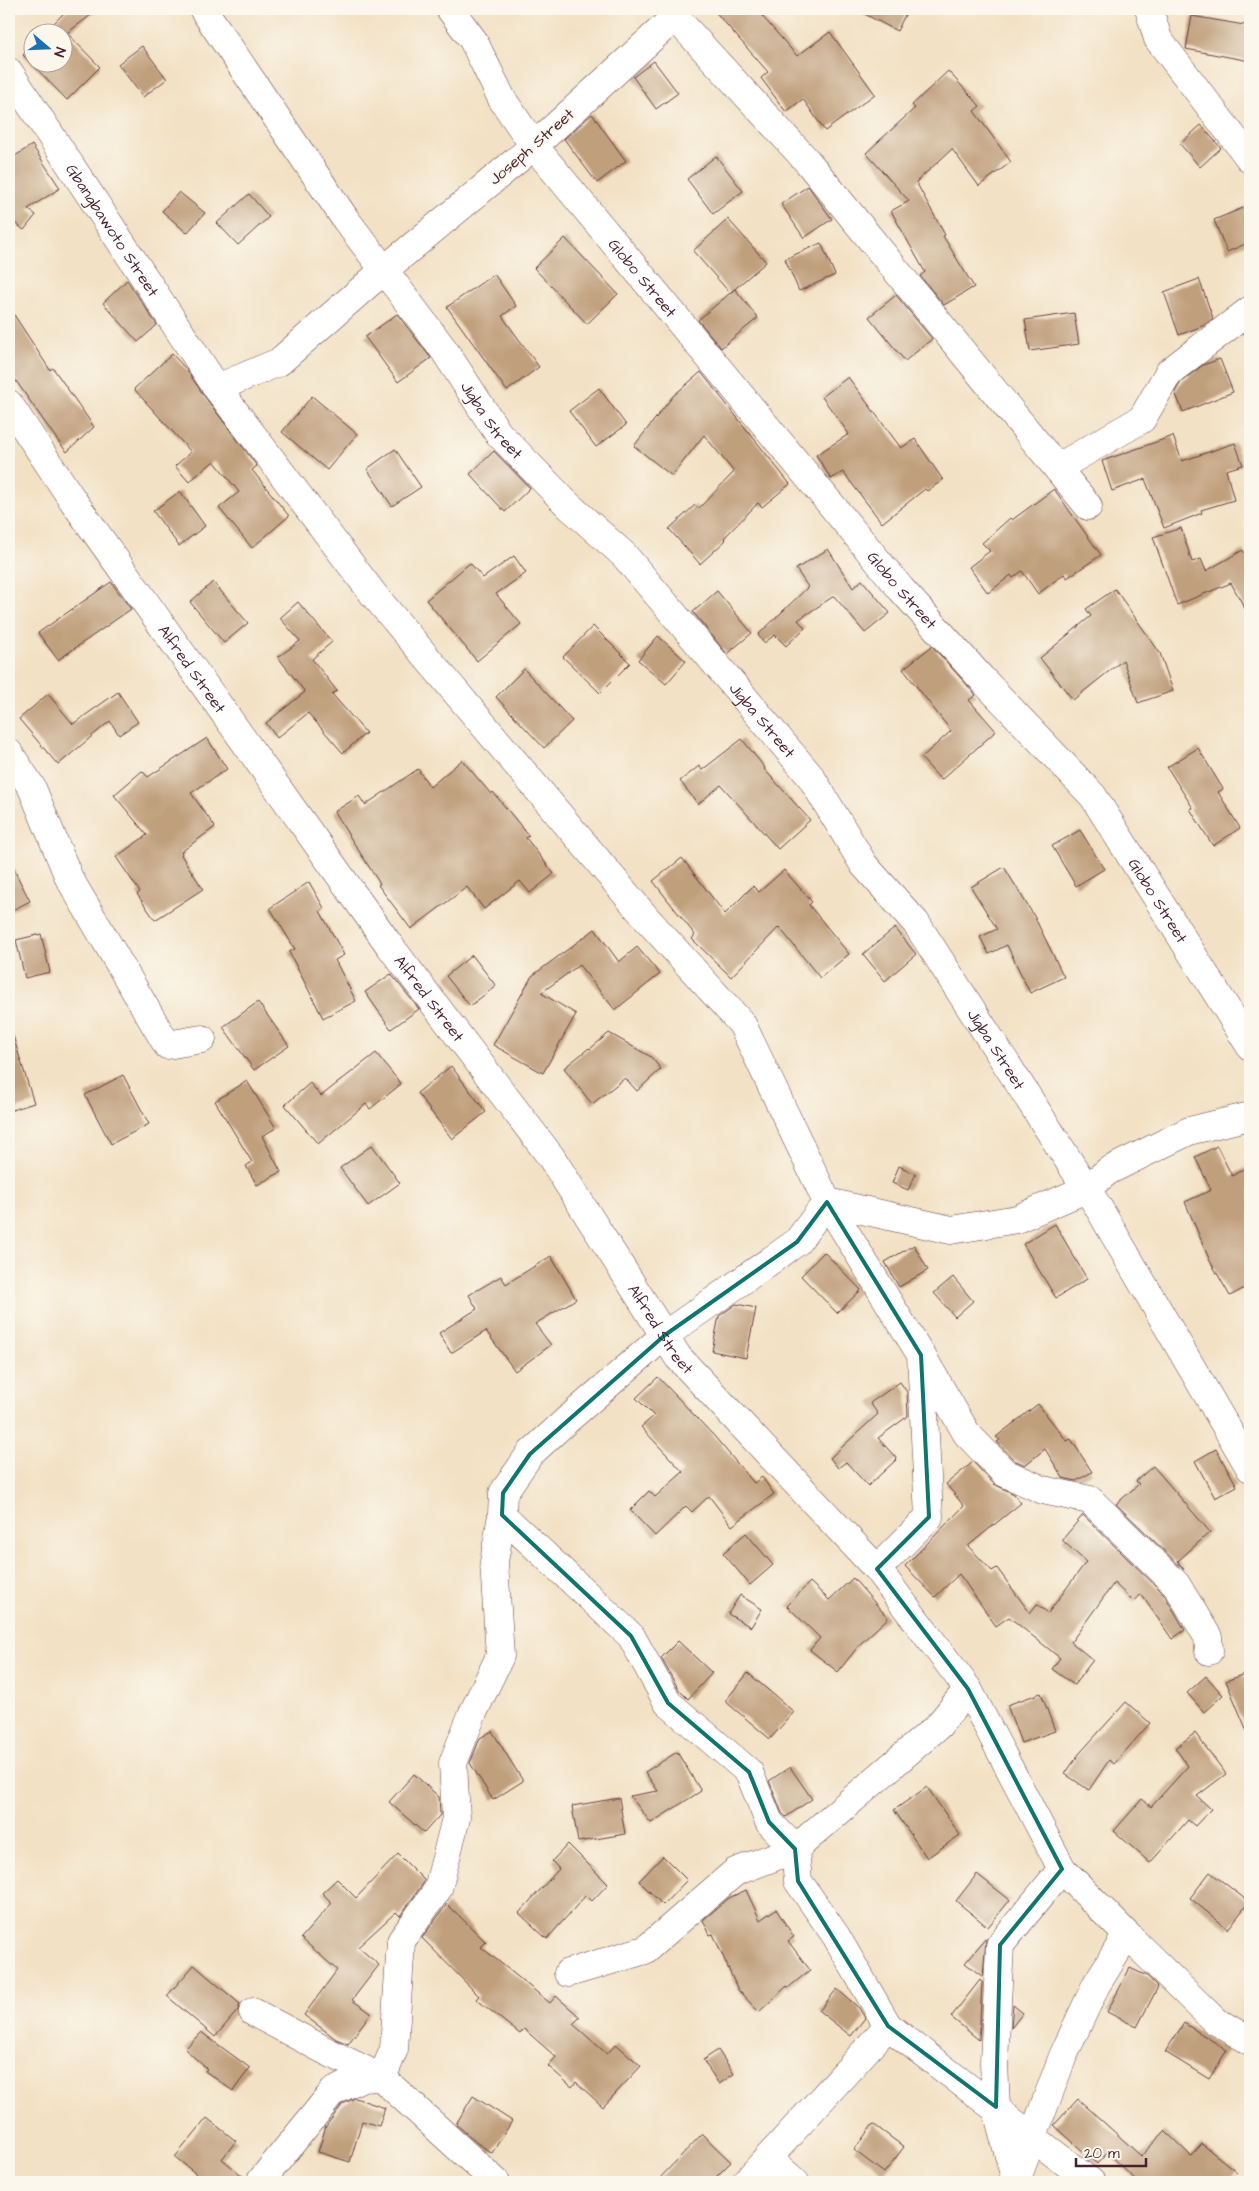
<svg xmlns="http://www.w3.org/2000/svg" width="1259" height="2191" font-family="'Architects Daughter',sans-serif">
  <rect width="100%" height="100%" fill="#fbf7ec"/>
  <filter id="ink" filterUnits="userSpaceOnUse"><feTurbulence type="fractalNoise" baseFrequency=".02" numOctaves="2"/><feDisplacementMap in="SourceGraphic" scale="10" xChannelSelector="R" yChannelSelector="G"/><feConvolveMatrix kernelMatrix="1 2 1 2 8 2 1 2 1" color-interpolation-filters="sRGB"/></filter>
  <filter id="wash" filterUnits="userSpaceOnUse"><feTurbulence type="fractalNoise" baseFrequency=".0096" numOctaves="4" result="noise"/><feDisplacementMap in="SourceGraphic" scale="20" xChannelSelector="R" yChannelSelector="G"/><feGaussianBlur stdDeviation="1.12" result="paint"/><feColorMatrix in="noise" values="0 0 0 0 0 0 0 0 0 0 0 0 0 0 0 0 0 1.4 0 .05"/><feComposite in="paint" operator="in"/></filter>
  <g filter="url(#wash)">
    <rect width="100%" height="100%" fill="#f2e1c4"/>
    <g id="blocks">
      <g fill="#c09f7c">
        <path d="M 68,9 L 99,9 L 67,33 L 100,67 L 67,100 L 23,55 L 32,45 L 32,62 L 62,62 L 62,32 L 45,32 Z"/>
        <path d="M 713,9 L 756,9 L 797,56 L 830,32 L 875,94 L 825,131 L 803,99 L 786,112 L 761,78 L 768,72 Z"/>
        <path d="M 855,9 L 908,9 L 897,31 Z"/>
        <path d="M 1192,16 L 1250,26 L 1250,61 L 1186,49 Z"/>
        <path d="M 142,46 L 167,79 L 143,97 L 118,64 Z"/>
        <path d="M 654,61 L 678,93 L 656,109 L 633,77 Z"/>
        <path d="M 948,71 L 980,106 L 974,111 L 1011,162 L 979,186 L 952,149 L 916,182 L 945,235 L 943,236 L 974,287 L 944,305 L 920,276 L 925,272 L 891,211 L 909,201 L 866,153 L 915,108 L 912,105 Z"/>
        <path d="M 592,114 L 626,161 L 597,183 L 564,139 Z"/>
        <path d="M 1201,125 L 1221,148 L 1200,167 L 1180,144 Z"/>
        <path d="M 32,145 L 60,188 L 28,209 L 36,215 L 24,230 L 11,220 L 9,222 L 9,160 Z"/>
        <path d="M 716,156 L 743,191 L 713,214 L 687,179 Z"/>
        <path d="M 808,186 L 832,219 L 804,238 L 781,204 Z"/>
        <path d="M 179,192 L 205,213 L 187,233 L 162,211 Z"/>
        <path d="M 249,194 L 269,217 L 238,245 L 217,223 Z"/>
        <path d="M 1250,205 L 1250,242 L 1227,252 L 1214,220 Z"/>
        <path d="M 728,219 L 766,262 L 730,293 L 693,251 Z"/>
        <path d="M 565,238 L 618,294 L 587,324 L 534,268 Z"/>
        <path d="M 821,243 L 835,275 L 799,291 L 785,259 Z"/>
        <path d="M 494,274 L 516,306 L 502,316 L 539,367 L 507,391 L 447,307 Z"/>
        <path d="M 1199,279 L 1213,318 L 1203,326 L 1179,335 L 1164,292 Z"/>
        <path d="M 127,280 L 157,325 L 138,342 L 103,303 Z"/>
        <path d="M 735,289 L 758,318 L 721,348 L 698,320 Z"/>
        <path d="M 896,295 L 932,339 L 905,361 L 869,317 Z"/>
        <path d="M 9,307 L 50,370 L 53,368 L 94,427 L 67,452 L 58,441 L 9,371 Z"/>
        <path d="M 1074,313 L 1079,344 L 1030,351 L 1025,320 Z"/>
        <path d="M 397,314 L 431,358 L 398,382 L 365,337 Z"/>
        <path d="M 172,354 L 186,369 L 205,397 L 257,466 L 252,470 L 289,516 L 252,548 L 219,508 L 239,492 L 214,461 L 189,482 L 175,466 L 191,452 L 134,389 Z"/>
        <path d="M 1220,359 L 1233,392 L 1183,412 L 1175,392 L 1181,382 L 1203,365 Z"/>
        <path d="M 701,372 L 790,484 L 762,507 L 758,503 L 724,538 L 726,540 L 700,564 L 669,529 L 695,505 L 698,509 L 734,472 L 704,435 L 672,476 L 634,446 L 673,396 Z"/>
        <path d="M 848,377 L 901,448 L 915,439 L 943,480 L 927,491 L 925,489 L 882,523 L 843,472 L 831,479 L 816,455 L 849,434 L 822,397 Z"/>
        <path d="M 599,388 L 626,425 L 596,447 L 569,411 Z"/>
        <path d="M 312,396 L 357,434 L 327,470 L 282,432 Z"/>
        <path d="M 1173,436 L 1182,461 L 1235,443 L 1243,465 L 1226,470 L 1234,500 L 1201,510 L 1202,513 L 1164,528 L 1145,479 L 1112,491 L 1102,461 Z"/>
        <path d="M 395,449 L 421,487 L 392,506 L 367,469 Z"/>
        <path d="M 494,451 L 530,488 L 505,512 L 470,474 Z"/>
        <path d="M 1054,489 L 1101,555 L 1067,578 L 1064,574 L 1038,594 L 1022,571 L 1013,578 L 1011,575 L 988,593 L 969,567 L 990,551 L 982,543 L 1010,518 L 1012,520 Z"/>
        <path d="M 180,491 L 205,526 L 179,546 L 153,511 Z"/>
        <path d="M 1181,528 L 1192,562 L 1201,559 L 1206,571 L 1243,550 L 1250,563 L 1250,618 L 1231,583 L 1177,605 L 1153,537 Z"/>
        <path d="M 828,549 L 853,588 L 862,580 L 890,613 L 865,633 L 834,596 L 798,620 L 805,628 L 786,646 L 775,635 L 764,643 L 758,635 L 808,587 L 796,569 Z"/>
        <path d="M 514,556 L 526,573 L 496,594 L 521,624 L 477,661 L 426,600 L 470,563 L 483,578 Z"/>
        <path d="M 111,582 L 131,609 L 58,660 L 38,633 Z"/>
        <path d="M 213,582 L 248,623 L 224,643 L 190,602 Z"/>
        <path d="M 1115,589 L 1160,653 L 1173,691 L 1138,703 L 1123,660 L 1073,700 L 1040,658 L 1091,616 L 1086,609 Z"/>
        <path d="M 717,591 L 752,633 L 727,654 L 693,612 Z"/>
        <path d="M 298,602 L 332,642 L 312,659 L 337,691 L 332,694 L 366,733 L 343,753 L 308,713 L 277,738 L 266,723 L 305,692 L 278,657 L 300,641 L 280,618 Z"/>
        <path d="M 593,626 L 630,663 L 600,693 L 563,657 Z"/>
        <path d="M 658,636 L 686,661 L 666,684 L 638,660 Z"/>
        <path d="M 932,646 L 976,695 L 969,700 L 996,731 L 941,780 L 921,758 L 951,731 L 903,669 Z"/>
        <path d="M 524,669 L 572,721 L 544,748 L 496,697 Z"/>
        <path d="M 118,692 L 138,722 L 119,735 L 110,721 L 58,765 L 19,719 L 48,694 L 73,724 Z"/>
        <path d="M 207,738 L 227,769 L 191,793 L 215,827 L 181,852 L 182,854 L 181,855 L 203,889 L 155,920 L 137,894 L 140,892 L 116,857 L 147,835 L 114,795 L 142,771 L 148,777 Z"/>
        <path d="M 742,739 L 765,768 L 764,769 L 810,820 L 778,849 L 721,785 L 698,804 L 680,781 L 699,766 L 702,770 Z"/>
        <path d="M 1198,748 L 1223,789 L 1218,792 L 1240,828 L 1213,846 L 1190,809 L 1193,808 L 1167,767 Z"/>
        <path d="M 462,760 L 491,794 L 493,792 L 529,836 L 526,838 L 554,874 L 530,893 L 520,881 L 484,909 L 467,887 L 411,929 L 378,885 L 380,884 L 334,812 L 359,796 L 365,805 L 418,769 L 430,787 Z"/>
        <path d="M 1080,830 L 1104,869 L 1076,886 L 1052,846 Z"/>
        <path d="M 682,858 L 725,914 L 753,886 L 759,892 L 784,870 L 812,902 L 809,905 L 849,954 L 820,978 L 779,927 L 731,977 L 692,939 L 695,935 L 653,881 Z"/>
        <path d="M 9,860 L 30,901 L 9,912 Z"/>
        <path d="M 1004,867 L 1034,916 L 1064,977 L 1030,993 L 1007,945 L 989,954 L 980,937 L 997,929 L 971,887 Z"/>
        <path d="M 309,882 L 324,908 L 320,911 L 344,955 L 335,960 L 356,1001 L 323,1018 L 289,952 L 295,949 L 270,908 Z"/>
        <path d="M 895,928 L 916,954 L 885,981 L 863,954 Z"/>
        <path d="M 595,929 L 619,962 L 637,947 L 660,974 L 615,1010 L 579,965 L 541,993 L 576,1014 L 543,1073 L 493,1045 L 532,976 Z"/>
        <path d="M 41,934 L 50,972 L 25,978 L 16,940 Z"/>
        <path d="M 472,955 L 496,986 L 470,1006 L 446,976 Z"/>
        <path d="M 391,974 L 419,1009 L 391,1029 L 365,992 Z"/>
        <path d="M 258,1002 L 289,1046 L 254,1070 L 223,1027 Z"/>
        <path d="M 609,1033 L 651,1057 L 661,1069 L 637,1091 L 625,1078 L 592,1104 L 564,1068 L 589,1048 L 590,1049 Z"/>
        <path d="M 13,1036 L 34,1103 L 9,1111 L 9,1037 Z"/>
        <path d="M 376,1053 L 401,1084 L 370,1109 L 366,1104 L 318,1144 L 285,1105 L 310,1083 L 321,1096 Z"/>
        <path d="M 451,1066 L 486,1112 L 452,1139 L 417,1093 Z"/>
        <path d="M 123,1075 L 149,1124 L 111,1144 L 85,1095 Z"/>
        <path d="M 247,1081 L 276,1128 L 262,1136 L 281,1172 L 257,1185 L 246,1166 L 252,1162 L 215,1101 Z"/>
        <path d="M 372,1145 L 400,1183 L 368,1206 L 340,1168 Z"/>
        <path d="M 1217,1146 L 1232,1176 L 1250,1165 L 1250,1285 L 1230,1296 L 1210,1261 L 1185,1202 L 1211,1190 L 1195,1157 Z"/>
        <path d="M 899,1166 L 916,1174 L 908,1190 L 892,1183 Z"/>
        <path d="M 1055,1224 L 1087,1279 L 1056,1298 L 1023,1244 Z"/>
        <path d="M 914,1245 L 928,1270 L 899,1287 L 885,1262 Z"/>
        <path d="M 824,1252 L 861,1290 L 837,1313 L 801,1276 Z"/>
        <path d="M 551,1256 L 576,1299 L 535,1324 L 551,1345 L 515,1371 L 486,1331 L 451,1353 L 439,1333 L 477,1309 L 469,1295 L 501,1276 L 506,1284 Z"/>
        <path d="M 953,1277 L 973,1301 L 955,1317 L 934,1293 Z"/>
        <path d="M 736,1304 L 756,1308 L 746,1358 L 712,1351 L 719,1316 Z"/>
        <path d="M 658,1377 L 714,1436 L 754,1483 L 762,1477 L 774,1494 L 732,1526 L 709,1496 L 692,1512 L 686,1506 L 655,1536 L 630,1510 L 649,1491 L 655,1497 L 683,1472 L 641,1427 L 654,1416 L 636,1398 Z"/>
        <path d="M 900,1382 L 907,1392 L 908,1416 L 878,1438 L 897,1459 L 868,1486 L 846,1462 L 838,1468 L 830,1458 L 878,1414 L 870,1403 Z"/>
        <path d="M 1038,1404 L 1067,1441 L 1071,1439 L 1092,1472 L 1076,1481 L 1063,1478 L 1045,1449 L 1025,1465 L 1014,1460 L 997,1442 L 1000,1440 L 996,1437 Z"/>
        <path d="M 1216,1449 L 1237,1486 L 1215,1498 L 1195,1461 Z"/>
        <path d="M 973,1462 L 994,1484 L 1014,1494 L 1021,1503 L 968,1546 L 992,1571 L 997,1568 L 1030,1613 L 1037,1604 L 1048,1613 L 1086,1562 L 1062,1540 L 1083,1515 L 1164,1594 L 1185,1630 L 1172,1639 L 1141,1594 L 1134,1602 L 1114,1583 L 1071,1642 L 1093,1660 L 1074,1685 L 1052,1669 L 1060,1658 L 1009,1617 L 996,1626 L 959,1574 L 935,1597 L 905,1566 L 964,1506 L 946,1484 Z"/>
        <path d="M 1153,1466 L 1210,1532 L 1178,1561 L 1184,1570 L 1116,1504 L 1139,1484 L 1136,1481 Z"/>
        <path d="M 746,1533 L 773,1565 L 750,1585 L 723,1553 Z"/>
        <path d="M 853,1578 L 888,1618 L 860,1644 L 838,1672 L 810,1650 L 820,1638 L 787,1606 L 810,1582 L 829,1600 Z"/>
        <path d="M 740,1595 L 762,1609 L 751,1627 L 728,1614 Z"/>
        <path d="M 678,1641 L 712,1673 L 688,1699 L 679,1690 L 661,1658 Z"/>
        <path d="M 748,1673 L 794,1712 L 770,1739 L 725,1701 Z"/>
        <path d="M 1244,1674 L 1250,1688 L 1250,1738 L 1226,1681 Z"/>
        <path d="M 1206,1676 L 1223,1695 L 1204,1712 L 1187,1693 Z"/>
        <path d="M 1041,1693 L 1055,1731 L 1021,1743 L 1007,1705 Z"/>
        <path d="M 1126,1702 L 1150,1723 L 1114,1764 L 1109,1760 L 1089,1790 L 1065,1774 L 1079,1754 Z"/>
        <path d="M 492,1731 L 523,1781 L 493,1800 L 470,1763 L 480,1738 Z"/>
        <path d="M 1195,1733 L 1226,1774 L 1197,1796 L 1211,1809 L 1195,1826 L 1188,1820 L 1150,1863 L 1114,1831 L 1142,1799 L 1151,1807 L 1188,1766 L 1175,1748 Z"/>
        <path d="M 677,1752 L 701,1791 L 651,1823 L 630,1796 L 658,1791 L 645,1772 Z"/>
        <path d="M 790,1767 L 812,1799 L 786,1817 L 782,1813 L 769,1781 Z"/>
        <path d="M 414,1774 L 439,1797 L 440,1815 L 424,1833 L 389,1802 Z"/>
        <path d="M 927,1787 L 960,1835 L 927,1858 L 894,1810 Z"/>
        <path d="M 619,1798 L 625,1834 L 578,1842 L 572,1806 Z"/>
        <path d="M 568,1844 L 608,1884 L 592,1901 L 586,1895 L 547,1939 L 519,1913 L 559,1869 L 552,1861 Z"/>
        <path d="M 398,1854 L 424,1880 L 424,1882 L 400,1916 L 396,1912 L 358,1947 L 379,1965 L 352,2000 L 371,2013 L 348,2044 L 336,2039 L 304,2015 L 337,1970 L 301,1938 L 332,1903 L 322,1893 L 337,1879 L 356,1898 Z"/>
        <path d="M 663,1856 L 687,1880 L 663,1905 L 639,1881 Z"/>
        <path d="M 1210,1872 L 1249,1902 L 1228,1929 L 1190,1898 Z"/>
        <path d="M 977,1874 L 1010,1900 L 988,1927 L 956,1901 Z"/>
        <path d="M 746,1890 L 760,1920 L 776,1909 L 794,1937 L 788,1941 L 810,1970 L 788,1988 L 787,1986 L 759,2012 L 738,1990 L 713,1934 L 710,1935 L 703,1920 L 729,1898 Z"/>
        <path d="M 447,1904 L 486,1942 L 481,1947 L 550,2003 L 556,1996 L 580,2017 L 573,2024 L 607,2054 L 616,2044 L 641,2066 L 603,2107 L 576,2082 L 572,2087 L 548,2066 L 556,2057 L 524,2029 L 520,2034 L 476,1999 L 479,1996 L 422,1938 Z"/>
        <path d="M 986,1938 L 986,1939 L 983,1977 L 965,1963 Z"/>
        <path d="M 194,1965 L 240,2004 L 238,2010 L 215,2037 L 167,1996 Z"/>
        <path d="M 1130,1968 L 1147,1976 L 1158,1987 L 1137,2027 L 1107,2012 Z"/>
        <path d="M 980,1980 L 982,1982 L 979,2040 L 951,2017 Z"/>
        <path d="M 837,1989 L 859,2008 L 865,2018 L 851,2036 L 819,2011 Z"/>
        <path d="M 1013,2005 L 1023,2013 L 1011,2028 Z"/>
        <path d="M 1184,2023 L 1227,2050 L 1209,2079 L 1165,2052 Z"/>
        <path d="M 201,2032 L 250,2068 L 233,2091 L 205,2071 L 207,2069 L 185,2049 Z"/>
        <path d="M 718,2050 L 734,2074 L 719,2084 L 703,2060 Z"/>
        <path d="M 473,2096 L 512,2121 L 492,2153 L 477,2143 L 456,2124 Z"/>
        <path d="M 355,2098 L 385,2108 L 379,2126 L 362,2121 L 350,2162 L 318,2152 L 326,2126 L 343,2104 Z"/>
        <path d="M 1078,2099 L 1141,2156 L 1165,2131 L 1191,2156 L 1202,2144 L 1237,2172 L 1228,2182 L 1138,2182 L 1107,2153 L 1097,2164 L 1054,2125 Z"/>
        <path d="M 207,2118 L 236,2141 L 222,2159 L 245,2178 L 245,2182 L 206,2182 L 175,2157 Z"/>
        <path d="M 873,2124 L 904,2147 L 884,2173 L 854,2150 Z"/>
        <path d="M 702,2134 L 731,2162 L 711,2182 L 656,2182 Z"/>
      </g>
    </g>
  </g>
  <g filter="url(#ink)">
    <use href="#blocks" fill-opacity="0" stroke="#633c42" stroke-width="1"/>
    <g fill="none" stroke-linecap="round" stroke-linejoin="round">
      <defs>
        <g id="minor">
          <path d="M 203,9 L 346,220 L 384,270 L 279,362 L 217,388 L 374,595 L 647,919 L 742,1024 L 827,1202 L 921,1355 L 929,1517 L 877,1569 L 968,1689 L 1062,1869 L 1000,1945 L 994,2062 L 996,2107 L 1016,2182"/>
          <path id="s1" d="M 450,9 L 473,40 L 502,99 L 534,146 L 901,589 L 982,679 L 1093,796 L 1250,1046"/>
          <path d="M 1149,9 L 1158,39 L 1250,159"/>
          <path id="s2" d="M 9,72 L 217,388"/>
          <path id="s3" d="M 9,404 L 74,502 L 390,946 L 551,1157 L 678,1357 L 877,1569"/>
          <path d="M 1057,468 L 1142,419 L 1169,372 L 1250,310"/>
          <path id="s4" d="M 1088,506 L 807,161 L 675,17 L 534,146 L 384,270 L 444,350 L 498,433 L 568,505 L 624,555 L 811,777 L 864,865 L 916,923 L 1097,1205 L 1250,1468"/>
          <path d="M 9,753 L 32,788 L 69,878 L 167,1045 L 202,1039"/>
          <path d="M 827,1202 L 951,1230 L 1017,1219 L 1086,1189 L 1108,1171 L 1189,1131 L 1250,1116"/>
          <path d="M 923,1358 L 967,1434 L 1005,1473 L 1043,1490 L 1090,1500 L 1176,1584 L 1208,1637 L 1209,1651"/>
          <path d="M 1127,1935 L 1214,2020 L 1250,2041"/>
          <path d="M 568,1973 L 645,1950 L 735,1872 L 795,1849 L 769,1822 L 749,1772 L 668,1703 L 631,1636 L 502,1515 L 503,1493 L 530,1454 L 567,1420 L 665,1335 L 797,1242 L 827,1202"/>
          <path d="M 253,2012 L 326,2051 L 382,2078 L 394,2049 L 401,1941 L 438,1889 L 456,1818 L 453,1763 L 472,1715 L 500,1656 L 494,1562 L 502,1515"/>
          <path d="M 888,2026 L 1091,2182"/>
          <path d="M 768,2158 L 795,2182"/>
          <path d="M 1016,2181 L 1063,2056 L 1096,1985 L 1127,1935 L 1062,1869"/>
          <path d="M 260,2182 L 333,2092 L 364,2076 L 382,2078 L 496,2182"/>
          <path d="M 746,2182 L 888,2026 L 836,1936 L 798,1881 L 795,1849 L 938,1726 L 968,1689"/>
        </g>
      </defs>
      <use href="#minor" stroke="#633c42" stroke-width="29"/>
      <use href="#minor" stroke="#fff" stroke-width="28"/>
    </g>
  </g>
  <path fill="none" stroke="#0f766e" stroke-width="4" stroke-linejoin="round" d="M 827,1202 L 921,1355 L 929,1517 L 877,1569 L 968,1689 L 1062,1869 L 1000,1945 L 996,2107 L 888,2026 L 798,1881 L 795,1849 L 769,1822 L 749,1772 L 668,1703 L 631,1636 L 502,1515 L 503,1493 L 530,1454 L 665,1335 L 797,1242 Z"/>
  <g text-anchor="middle" stroke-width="4" stroke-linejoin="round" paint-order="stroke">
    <g font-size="16" fill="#4a1f2b" stroke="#fbf7ec">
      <text transform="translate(531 146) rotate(-41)" y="6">Joseph Street</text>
      <text dy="6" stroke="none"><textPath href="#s2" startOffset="189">Gbangbawoto Street</textPath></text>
      <text dy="6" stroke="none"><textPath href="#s1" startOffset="332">Globo Street</textPath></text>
      <text dy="6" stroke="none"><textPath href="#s4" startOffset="1211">Jigba Street</textPath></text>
      <text dy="6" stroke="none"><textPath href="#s1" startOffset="738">Globo Street</textPath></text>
      <text dy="6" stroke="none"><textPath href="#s3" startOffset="322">Alfred Street</textPath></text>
      <text dy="6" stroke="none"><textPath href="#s4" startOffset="1616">Jigba Street</textPath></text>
      <text dy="6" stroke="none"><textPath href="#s1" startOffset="1142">Globo Street</textPath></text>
      <text dy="6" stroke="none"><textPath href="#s3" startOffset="728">Alfred Street</textPath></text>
      <text dy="6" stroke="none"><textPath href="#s4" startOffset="2021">Jigba Street</textPath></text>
      <text dy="6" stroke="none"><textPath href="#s3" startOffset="1132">Alfred Street</textPath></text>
    </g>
  </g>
  <rect width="1259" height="2191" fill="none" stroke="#fbf7ec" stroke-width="30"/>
  <g transform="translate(48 48) rotate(109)"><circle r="24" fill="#fbf7ec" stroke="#b4a19f"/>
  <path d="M0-4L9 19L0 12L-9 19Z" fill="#1f6fb2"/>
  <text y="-8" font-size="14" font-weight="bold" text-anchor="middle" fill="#4a1f2b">N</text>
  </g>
  <path d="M1076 2158v8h70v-8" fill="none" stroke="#4a1f2b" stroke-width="2.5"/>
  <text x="1084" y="2158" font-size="15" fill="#4a1f2b" stroke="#fbf7ec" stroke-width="4" paint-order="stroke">20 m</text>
</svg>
